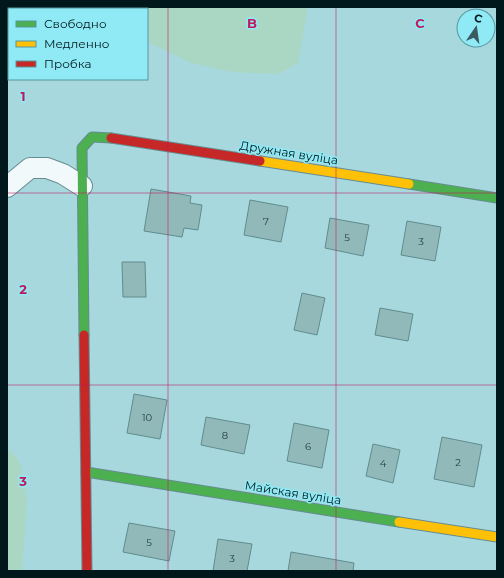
<svg xmlns="http://www.w3.org/2000/svg" width="504" height="578" font-family="Montserrat,sans-serif">
  <rect width="100%" height="100%" fill="#a6d8de"/>
  <g fill="#a9d7c3">
    <path d="M 139,7 L 163,7 L 179,9 L 180,7 L 308,7 L 298,63 L 278,74 L 232,72 L 191,63 L 152,44 L 147,37 L 147,9 L 138,9 Z"/>
    <path d="M 7,448 L 19,460 L 27,498 L 22,571 L 7,571 Z"/>
  </g>
  <g fill="#92b9ba" stroke="#608c8d">
    <path d="M 151,189 L 191,196 L 190,203 L 202,205 L 198,230 L 184,228 L 182,237 L 144,231 Z"/>
    <path d="M 250,200 L 288,207 L 281,242 L 244,235 Z"/>
    <path d="M 330,218 L 369,225 L 363,256 L 325,248 Z"/>
    <path d="M 407,221 L 441,227 L 435,261 L 401,255 Z"/>
    <path d="M 122,262 L 145,262 L 146,297 L 123,297 Z"/>
    <path d="M 302,293 L 325,298 L 317,335 L 294,330 Z"/>
    <path d="M 380,308 L 413,314 L 408,341 L 375,335 Z"/>
    <path d="M 134,394 L 167,400 L 160,439 L 127,433 Z"/>
    <path d="M 206,417 L 250,425 L 244,454 L 201,445 Z"/>
    <path d="M 294,423 L 329,430 L 322,468 L 287,461 Z"/>
    <path d="M 442,437 L 482,445 L 474,487 L 434,479 Z"/>
    <path d="M 373,444 L 400,450 L 393,483 L 366,476 Z"/>
    <path d="M 129,523 L 175,531 L 169,561 L 123,552 Z"/>
    <path d="M 218,539 L 252,544 L 247,571 L 213,571 Z"/>
    <path d="M 291,552 L 354,563 L 353,571 L 288,571 Z"/>
  </g>
  <g fill="none" stroke-linecap="round" stroke-linejoin="round">
    <defs>
      <g id="street">
        <path d="M 17,9 L 18,7"/>
        <path d="M 7,66 L 9,54"/>
        <path d="M 7,187 L 30,168 L 47,168 L 63,174 L 82,186"/>
      </g>
      <g id="fast">
        <path d="M 409,184 L 497,198"/>
        <path d="M 84,335 L 82,148 L 92,137 L 111,138"/>
        <path d="M 86,472 L 399,522"/>
      </g>
      <g id="slow">
        <path d="M 260,161 L 409,184"/>
        <path d="M 399,522 L 497,537"/>
      </g>
      <g id="jam">
        <path d="M 111,138 L 260,161"/>
        <path d="M 84,335 L 87,571"/>
      </g>
    </defs>
    <use href="#street" stroke="#668c90" stroke-width="22"/>
    <use href="#fast" stroke="#668c90" stroke-width="11"/>
    <use href="#slow" stroke="#668c90" stroke-width="11"/>
    <use href="#jam" stroke="#668c90" stroke-width="11"/>
    <use href="#street" stroke="#f2f9fa" stroke-width="20"/>
    <use href="#fast" stroke="#4caf50" stroke-width="9"/>
    <use href="#slow" stroke="#ffc107" stroke-width="9"/>
    <use href="#jam" stroke="#c62828" stroke-width="9"/>
  </g>
  <path fill="none" stroke="#c2185b" stroke-width="1" stroke-opacity="0.55" d="M 168,7 L 168,571M 336,7 L 336,571M 7,193 L 497,193M 7,385 L 497,385"/>
  <g text-anchor="middle" stroke-width="3" stroke-linejoin="round" paint-order="stroke">
    <g font-size="10" fill="#244044">
      <text x="266" y="225">7</text>
      <text x="347" y="241">5</text>
      <text x="421" y="245">3</text>
      <text x="147" y="421">10</text>
      <text x="225" y="439">8</text>
      <text x="308" y="450">6</text>
      <text x="458" y="466">2</text>
      <text x="383" y="467">4</text>
      <text x="149" y="546">5</text>
      <text x="232" y="562">3</text>
    </g>
    <g font-size="12" fill="#00181c" stroke="#8feaf5">
      <text transform="translate(289 153) rotate(9)" y="4">Дружная вуліца</text>
      <text transform="translate(293 493) rotate(9)" y="4">Майская вуліца</text>
    </g>
  </g>
  <g font-size="13" text-anchor="middle" font-weight="bold" fill="#c2185b" stroke="#8feaf5" stroke-width="3" stroke-linejoin="round" paint-order="stroke">
    <text x="252" y="28">B</text>
    <text x="420" y="28">C</text>
    <text x="23" y="101">1</text>
    <text x="23" y="294">2</text>
    <text x="23" y="486">3</text>
  </g>
  <rect width="504" height="578" fill="none" stroke="#00181c" stroke-width="16"/>
  <rect x="8" y="8" width="140" height="72" fill="#8feaf5" stroke="#56969e"/>
  <rect x="16" y="21" width="20" height="6" fill="#4caf50" stroke="#56969e"/>
  <text x="44" y="28" font-size="12" fill="#00181c">Свободно</text>
  <rect x="16" y="41" width="20" height="6" fill="#ffc107" stroke="#56969e"/>
  <text x="44" y="48" font-size="12" fill="#00181c">Медленно</text>
  <rect x="16" y="61" width="20" height="6" fill="#c62828" stroke="#56969e"/>
  <text x="44" y="68" font-size="12" fill="#00181c">Пробка</text>
  <g transform="translate(476 28) rotate(13)"><circle r="19" fill="#8feaf5" stroke="#56969e"/>
  <path d="M0-3L7 15L0 10L-7 15Z" fill="#3a5b60"/>
  <text y="-6" font-size="11" font-weight="bold" text-anchor="middle" fill="#00181c">С</text>
  </g>
</svg>
